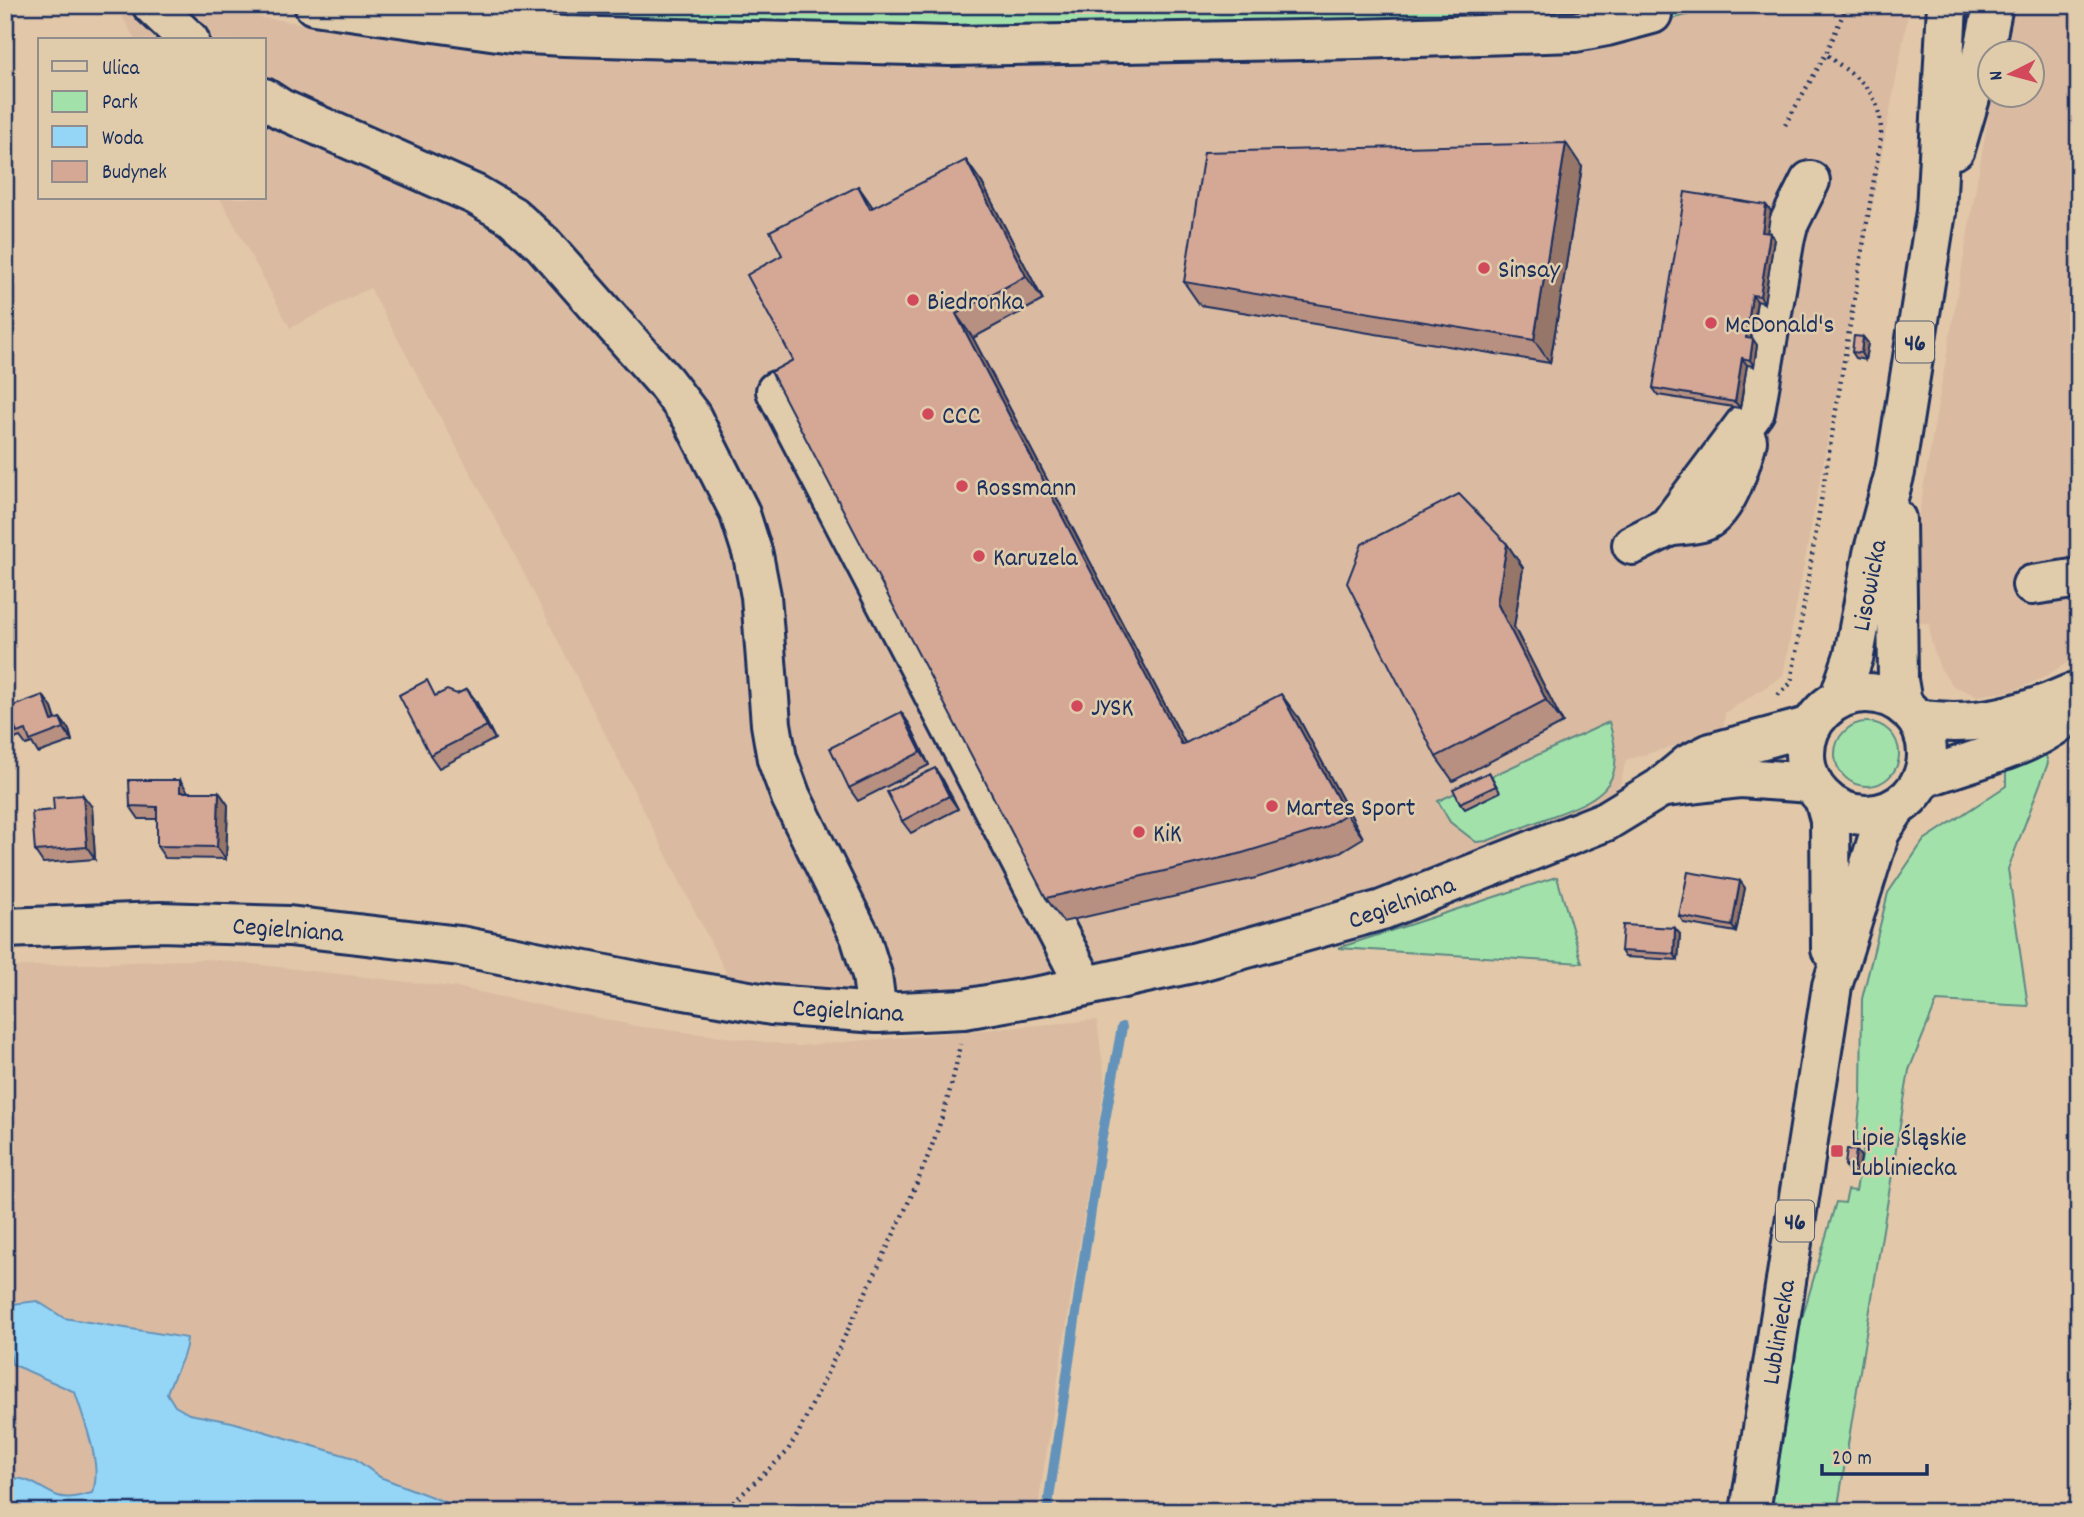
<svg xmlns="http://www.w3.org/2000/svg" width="2084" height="1517" font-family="Dekko,sans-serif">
  <rect width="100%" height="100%" fill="#e2c8a8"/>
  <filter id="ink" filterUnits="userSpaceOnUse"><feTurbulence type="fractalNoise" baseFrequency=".0143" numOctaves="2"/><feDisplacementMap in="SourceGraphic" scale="14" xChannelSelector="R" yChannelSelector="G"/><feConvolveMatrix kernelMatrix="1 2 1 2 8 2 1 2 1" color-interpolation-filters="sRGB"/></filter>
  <g filter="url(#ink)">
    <g fill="#dabba2">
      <path d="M 116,5 L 179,5 L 421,41 L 590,53 L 1664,21 L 1725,5 L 1910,5 L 1783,676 L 1725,713 L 1723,732 L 1626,760 L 1621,782 L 1610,801 L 1380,893 L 976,994 L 830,998 L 729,979 L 508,542 L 370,288 L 290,328 L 220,198 L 264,198 L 264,40 L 135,40 Z"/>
      <path d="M 2013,5 L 2079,5 L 2079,636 L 2073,638 L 2067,663 L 2043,678 L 2013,691 L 1978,696 L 1953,686 L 1940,668 L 1931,642 L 1929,623 L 1913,623 L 1918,519 L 1992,95 L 2032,94 L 2032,52 L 2001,52 Z"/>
      <path d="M 208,959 L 461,988 L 636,1026 L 798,1046 L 1097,1020 L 1105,1082 L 1037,1512 L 5,1512 L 5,967 Z"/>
    </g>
    <g fill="#a2e2aa" stroke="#5e8884" stroke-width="2">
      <path d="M 408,5 L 1725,5 L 1664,21 L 1601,20 L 855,34 L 500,20 Z"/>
      <circle cx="1867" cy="754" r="32"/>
      <path d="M 1609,722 C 1627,781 1607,796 1555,815 C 1532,824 1510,832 1487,841 L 1476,842 L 1450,822 L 1438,801 Z"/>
      <path d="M 2043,746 L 2048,763 L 2008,869 L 2028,1006 L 1937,1001 L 1909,1070 L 1837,1512 L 1771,1512 L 1798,1332 L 1836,1202 L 1845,1203 L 1848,1190 L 1856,1191 L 1864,1144 L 1856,1143 L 1861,1099 L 1862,999 L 1888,893 L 1924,840 L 2006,786 L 2006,767 Z"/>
      <path d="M 1557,877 L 1582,963 L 1338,948 L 1556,877 Z"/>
    </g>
    <path fill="#95d6f7" stroke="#6493ba" stroke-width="2" d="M 37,1301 L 64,1318 L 187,1338 C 186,1359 173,1374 167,1393 L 175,1406 L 189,1414 L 232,1422 L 354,1458 L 380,1477 L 471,1512 L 5,1512 L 5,1481 C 25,1472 41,1490 58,1496 C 70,1500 81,1495 92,1493 C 104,1468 83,1418 75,1392 L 12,1364 L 5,1327 L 13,1304 Z"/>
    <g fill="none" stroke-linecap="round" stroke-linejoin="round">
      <path stroke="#6493ba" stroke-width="10" d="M 1047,1512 L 1101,1142 L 1122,1027"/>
      <defs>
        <g id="minor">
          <path d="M 152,5 L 189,40"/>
          <path d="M 314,5 L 512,33 L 564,36 L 950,46 L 1358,39 L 1575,32 L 1607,26 L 1652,14"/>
          <path d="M 264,98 L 281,109 L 476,195 L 512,216 L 543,244 L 665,382 L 691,416 L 739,511 L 753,555 L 761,596 L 771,724 L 777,759 L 791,797 L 860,936 L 872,975 L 877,1013"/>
          <path d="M 776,391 L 1085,985"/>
          <path d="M 1668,527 C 1679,525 1691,525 1702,522 C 1726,515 1741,463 1747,441"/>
          <path d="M 1632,545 L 1668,527 L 1755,411 L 1785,237 L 1788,225 L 1810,181"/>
          <path d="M 2032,585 L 2079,578"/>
          <path d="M 1917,719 C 1970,728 2022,716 2070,694"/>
          <path d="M 1922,779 C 1974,758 2039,748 2079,705"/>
          <path d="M 1666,787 L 1741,778 L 1811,783"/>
          <path d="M 5,928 L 160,922 L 289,926 L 460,946 L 656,985 L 772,1005 L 877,1013 L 964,1009 L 1045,995 L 1197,962 L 1382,910 L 1606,821 L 1660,788 L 1689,764 L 1711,753 L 1811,726"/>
        </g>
        <g id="major">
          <path d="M 1955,149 L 1984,50 L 1993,5"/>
          <path d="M 1896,519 L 1898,680 L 1902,703"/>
          <circle cx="1866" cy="754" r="61"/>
          <path d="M 1839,699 L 1854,655 L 1873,554 L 1895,472 L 1936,212 L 1947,5"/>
          <path d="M 1824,798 L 1830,820 L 1831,949"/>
          <path d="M 1750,1512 L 1832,986 L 1880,832 L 1896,808"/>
        </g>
      </defs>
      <use href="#minor" stroke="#1b2f5e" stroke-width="44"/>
      <use href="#major" stroke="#1b2f5e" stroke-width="44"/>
      <g stroke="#1b2f5e" stroke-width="4.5" stroke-dasharray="2 5" stroke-linecap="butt">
        <path d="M 1785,125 L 1826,54 L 1847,5"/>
        <path d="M 1778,695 L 1791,683 L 1881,137 C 1882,89 1859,81 1826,54"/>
        <path d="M 723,1512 L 786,1453 L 798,1434 C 825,1378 852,1321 879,1265 C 913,1194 947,1123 960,1044"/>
      </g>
      <use href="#minor" stroke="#e0ccab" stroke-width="38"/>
      <use href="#major" stroke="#e0ccab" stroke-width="38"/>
    </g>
    <g fill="#b79081" stroke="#1b2f5e" stroke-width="2">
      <path d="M 1582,167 L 1550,363 L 1200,305 L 1184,282 Z"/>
      <path d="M 982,183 L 1043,300 L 973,338 L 1185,743 L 1298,717 L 1363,838 L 1340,852 L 1256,878 L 1063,922 L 1046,898 L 782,255 L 858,186 L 873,208 Z"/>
      <path d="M 1771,211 L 1767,233 L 1770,233 L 1774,239 L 1764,303 L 1757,301 L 1751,339 L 1757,345 L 1754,366 L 1747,365 L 1740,408 L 1658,395 L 1653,388 Z"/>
      <path d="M 1863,337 L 1868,343 L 1865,360 L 1856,358 L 1852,352 Z"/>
      <path d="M 1507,544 L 1523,568 L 1514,627 L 1563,723 L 1453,781 L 1436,757 Z"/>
      <path d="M 467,689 L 476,701 L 495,739 L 439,768 L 430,755 L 437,695 L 457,694 Z"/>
      <path d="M 52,708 L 56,720 L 60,718 L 69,730 L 72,741 L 38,753 L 32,743 L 26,745 L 20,737 L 15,739 L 6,727 Z"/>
      <path d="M 901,712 L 910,725 L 929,765 L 858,801 L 849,788 Z"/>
      <path d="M 1489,772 L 1500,792 L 1465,809 L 1460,803 Z"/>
      <path d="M 180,780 L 188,792 L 219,792 L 228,805 L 226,859 L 165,858 L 157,846 L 157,819 L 139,819 L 130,806 Z"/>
      <path d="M 943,780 L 958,809 L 911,833 L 902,821 Z"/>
      <path d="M 92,807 L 95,859 L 43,863 L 35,851 Z"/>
      <path d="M 1740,881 L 1745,888 L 1736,932 L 1684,923 L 1679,916 Z"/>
      <path d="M 1680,934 L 1678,960 L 1625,957 L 1621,951 Z"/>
      <path d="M 1856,1150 L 1861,1157 L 1858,1173 L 1849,1172 L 1845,1165 Z"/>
    </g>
    <g fill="#957669" stroke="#1b2f5e" stroke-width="2">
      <path d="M 1566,143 L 1582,167 L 1550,363 L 1534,340 Z"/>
      <path d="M 966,160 L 982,183 L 1043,300 L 1026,276 Z"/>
      <path d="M 858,186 L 874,209 L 870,209 Z"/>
      <path d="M 1766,205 L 1771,211 L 1766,238 L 1762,232 Z"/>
      <path d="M 1770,233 L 1774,239 L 1764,303 L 1760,296 Z"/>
      <path d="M 1752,295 L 1757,301 L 1750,344 L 1746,338 Z"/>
      <path d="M 956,314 L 973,338 L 1198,768 L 1182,745 Z"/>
      <path d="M 1863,337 L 1868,343 L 1865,360 L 1861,353 Z"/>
      <path d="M 1753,339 L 1757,345 L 1754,366 L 1750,360 Z"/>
      <path d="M 1742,358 L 1747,365 L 1740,408 L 1735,402 Z"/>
      <path d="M 1507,544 L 1523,568 L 1514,627 L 1563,723 L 1546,700 L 1497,603 Z"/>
      <path d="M 467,689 L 476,701 L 495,739 L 487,726 Z"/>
      <path d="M 1281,694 L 1298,717 L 1363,838 L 1346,814 Z"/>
      <path d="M 43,695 L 52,708 L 59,730 L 52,721 Z"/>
      <path d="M 901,712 L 910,725 L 929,765 L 921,752 Z"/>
      <path d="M 60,718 L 69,730 L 72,741 L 64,728 Z"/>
      <path d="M 935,768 L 943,780 L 958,809 L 949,796 Z"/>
      <path d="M 180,780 L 188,792 L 180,792 Z"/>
      <path d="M 219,792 L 228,805 L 226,859 L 217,847 Z"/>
      <path d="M 83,795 L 92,807 L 95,859 L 87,847 Z"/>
      <path d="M 1740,881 L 1745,888 L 1736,932 L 1732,926 Z"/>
      <path d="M 1675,928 L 1680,934 L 1678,960 L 1674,954 Z"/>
      <path d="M 1856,1150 L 1861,1157 L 1858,1173 L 1854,1167 Z"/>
    </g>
    <g fill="#d5a896" stroke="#1b2f5e" stroke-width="2">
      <path d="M 1566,143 L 1534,340 L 1184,282 L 1204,152 Z"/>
      <path d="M 966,160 L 1026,276 L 956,314 L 1182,745 L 1281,694 L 1346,814 L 1324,828 L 1239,854 L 1046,898 L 771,372 L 793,360 L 747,275 L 782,255 L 770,231 L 858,186 L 870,209 Z"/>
      <path d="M 1685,192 L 1766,205 L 1762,232 L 1770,233 L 1760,296 L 1752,295 L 1746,338 L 1753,339 L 1750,360 L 1742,358 L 1735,402 L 1653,388 Z"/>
      <path d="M 1854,336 L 1863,337 L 1861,353 L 1852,352 Z"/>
      <path d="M 1459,494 L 1507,544 L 1497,603 L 1546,700 L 1436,757 L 1347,583 L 1362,544 Z"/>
      <path d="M 427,680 L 435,696 L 447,690 L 457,694 L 467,689 L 487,726 L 430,755 L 399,695 Z"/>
      <path d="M 43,695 L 52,721 L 60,718 L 64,728 L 30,741 L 26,730 L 17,733 L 14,724 L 6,727 L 5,724 L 5,709 Z"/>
      <path d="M 901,712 L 921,752 L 849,788 L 830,748 Z"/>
      <path d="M 935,768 L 949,796 L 902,821 L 887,792 Z"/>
      <path d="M 1489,772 L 1496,786 L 1460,803 L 1453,789 Z"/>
      <path d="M 129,780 L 180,780 L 180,792 L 219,792 L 217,847 L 157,846 L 157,807 L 130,806 Z"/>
      <path d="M 83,795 L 87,847 L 35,851 L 32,812 L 54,810 L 53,797 Z"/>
      <path d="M 1688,872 L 1740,881 L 1732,926 L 1679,916 Z"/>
      <path d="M 1623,925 L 1675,928 L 1674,954 L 1621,951 Z"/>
      <path d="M 1847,1149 L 1856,1150 L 1854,1167 L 1845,1165 Z"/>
    </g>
  </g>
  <g fill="#d1495b" stroke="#e0ccab" stroke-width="2.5">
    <circle cx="1484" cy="268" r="7"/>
    <circle cx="913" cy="300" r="7"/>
    <circle cx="1711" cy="323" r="7"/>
    <circle cx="928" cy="414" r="7"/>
    <circle cx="962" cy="486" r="7"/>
    <circle cx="979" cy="556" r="7"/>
    <circle cx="1077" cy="706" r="7"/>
    <circle cx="1272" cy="806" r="7"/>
    <circle cx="1139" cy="832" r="7"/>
    <rect x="1830" y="1144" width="14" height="14" rx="3.5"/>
  </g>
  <g text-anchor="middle" stroke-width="5" stroke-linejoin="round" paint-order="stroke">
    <g fill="#e0ccab" stroke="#565e75" stroke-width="2">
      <rect x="1896" y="321.5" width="38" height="41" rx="5"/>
      <rect x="1776" y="1200.5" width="38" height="41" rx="5"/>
    </g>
    <g font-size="24" font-weight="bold" fill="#1b2f5e">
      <text x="1915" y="350">46</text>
      <text x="1795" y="1229">46</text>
    </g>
    <g font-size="26" fill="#1b2f5e" stroke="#e0ccab" text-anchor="start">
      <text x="1498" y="277">Sinsay</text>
      <text x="927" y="309">Biedronka</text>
      <text x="1725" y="332">McDonald's</text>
      <text x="942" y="423">CCC</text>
      <text x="976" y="495">Rossmann</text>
      <text x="993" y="565">Karuzela</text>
      <text x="1091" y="715">JYSK</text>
      <text x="1286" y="815">Martes Sport</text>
      <text x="1153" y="841">KiK</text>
      <text x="1851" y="1145">Lipie Śląskie<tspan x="1851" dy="30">Lubliniecka</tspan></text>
    </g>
    <g font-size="26" fill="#1b2f5e" stroke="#e0ccab">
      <text transform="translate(1868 585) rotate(-79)" y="9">Lisowicka</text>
      <text transform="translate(1401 901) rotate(-20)" y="9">Cegielniana</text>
      <text transform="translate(288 928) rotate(4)" y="9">Cegielniana</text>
      <text transform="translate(848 1009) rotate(3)" y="9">Cegielniana</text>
      <text transform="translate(1777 1332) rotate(-81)" y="9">Lubliniecka</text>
    </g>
  </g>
  <rect width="2084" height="1517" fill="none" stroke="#e0ccab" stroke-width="28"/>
  <rect x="14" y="14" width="2056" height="1489" fill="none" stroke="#1b2f5e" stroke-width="2.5" filter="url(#ink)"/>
  <rect x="38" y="38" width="228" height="161" fill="#e0ccab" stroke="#918d8c" stroke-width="2"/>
  <rect x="52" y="61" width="35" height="10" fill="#e0ccab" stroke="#918d8c" stroke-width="2"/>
  <text x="102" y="74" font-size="21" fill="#1b2f5e">Ulica</text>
  <rect x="52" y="91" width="35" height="21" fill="#a2e2aa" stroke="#918d8c" stroke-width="2"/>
  <text x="102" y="108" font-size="21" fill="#1b2f5e">Park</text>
  <rect x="52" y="126" width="35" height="21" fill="#95d6f7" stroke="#918d8c" stroke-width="2"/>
  <text x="102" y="144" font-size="21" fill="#1b2f5e">Woda</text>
  <rect x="52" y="161" width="35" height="21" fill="#d5a896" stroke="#918d8c" stroke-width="2"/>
  <text x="102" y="178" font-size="21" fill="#1b2f5e">Budynek</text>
  <g transform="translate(2011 74) rotate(264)"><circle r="33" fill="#e0ccab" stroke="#918d8c" stroke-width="2"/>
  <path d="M0-5L12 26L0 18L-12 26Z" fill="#d1495b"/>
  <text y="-10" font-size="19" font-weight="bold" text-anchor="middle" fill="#1b2f5e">N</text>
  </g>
  <path d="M1822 1464v10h105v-10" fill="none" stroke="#1b2f5e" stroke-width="3.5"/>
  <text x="1832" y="1464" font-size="21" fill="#1b2f5e" stroke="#e0ccab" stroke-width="5" paint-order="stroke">20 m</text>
</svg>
